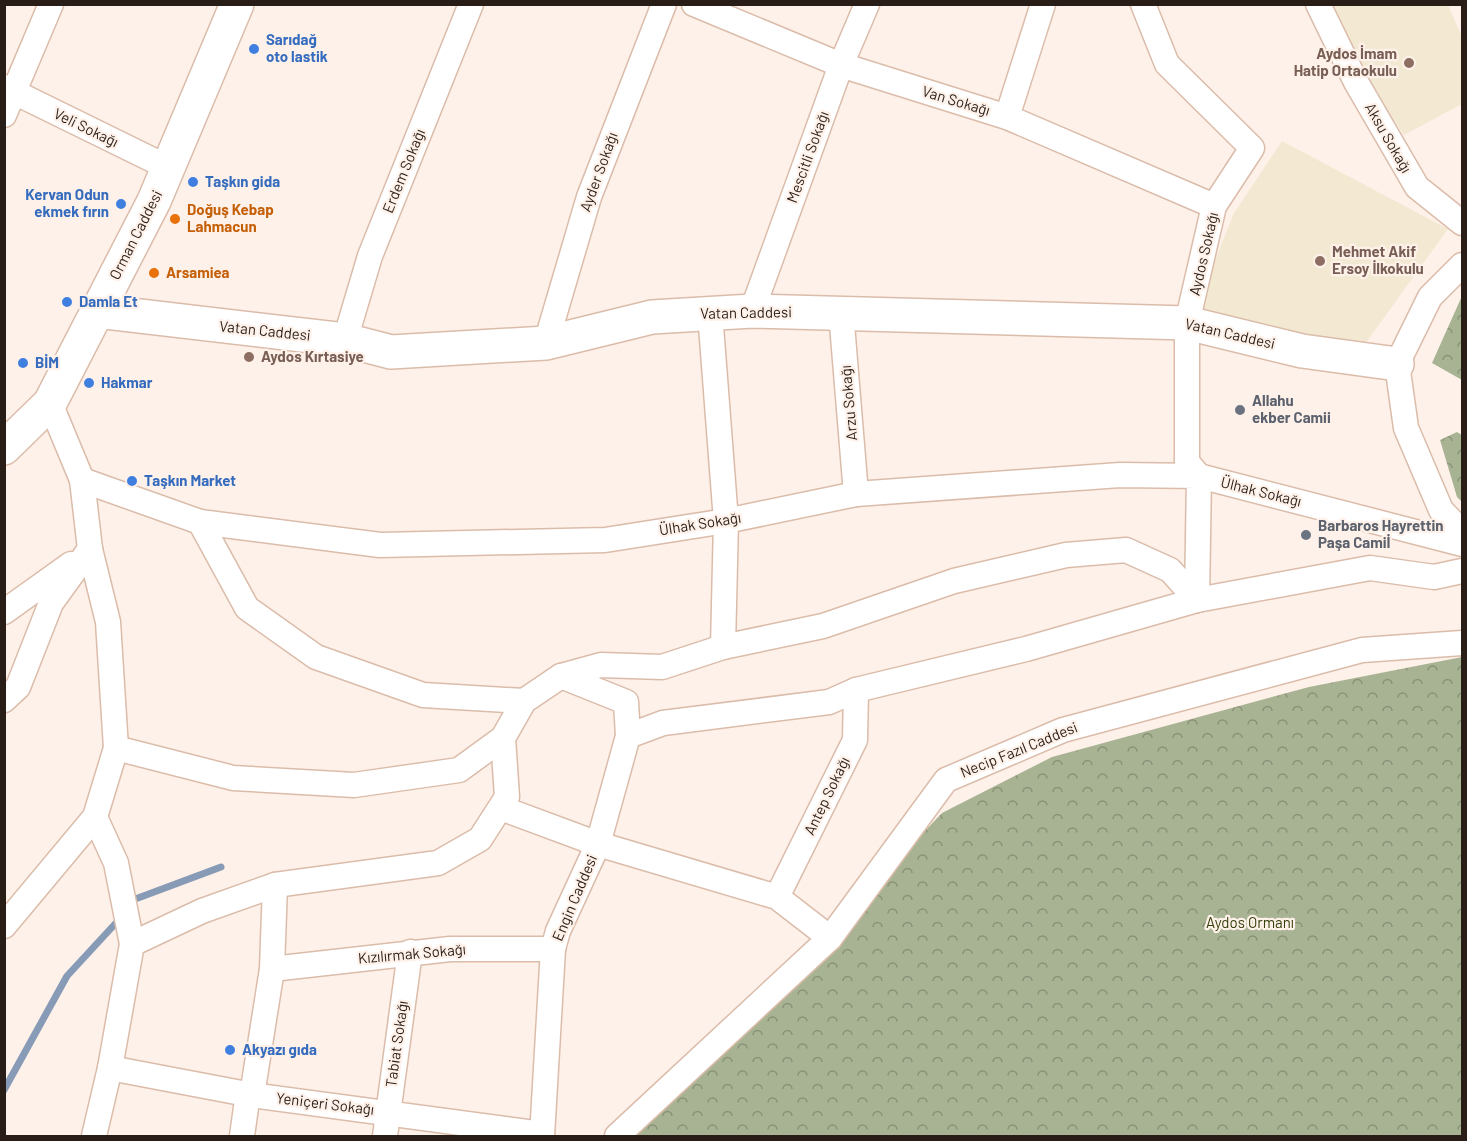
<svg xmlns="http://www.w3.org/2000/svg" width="1467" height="1141" font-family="Barlow,sans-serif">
  <defs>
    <pattern id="forest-crowns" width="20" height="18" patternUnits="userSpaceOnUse" patternTransform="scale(1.5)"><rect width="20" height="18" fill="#a8b393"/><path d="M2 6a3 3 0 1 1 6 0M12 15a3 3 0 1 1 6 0" fill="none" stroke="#899177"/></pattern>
  </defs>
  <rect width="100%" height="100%" fill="#fef1e9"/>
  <g fill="#f3e9d3">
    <path d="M 1322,5 L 1448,5 L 1462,37 L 1462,104 L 1404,135 L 1372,89 Z"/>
    <path d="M 1282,141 L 1448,229 L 1360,351 L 1194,312 L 1234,213 Z"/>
  </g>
  <g fill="url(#forest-crowns)">
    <path d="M 1462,296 L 1462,380 L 1432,363 Z"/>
    <path d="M 1457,432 L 1462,435 L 1462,502 L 1457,497 L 1440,440 Z"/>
    <path d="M 1462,657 L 1462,1136 L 634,1136 L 942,813 L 1052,757 L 1309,687 Z"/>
  </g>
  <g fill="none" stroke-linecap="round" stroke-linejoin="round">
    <g stroke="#889bb6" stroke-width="7">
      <path d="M 138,898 L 221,867"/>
      <path d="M 4,1090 L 67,976 L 115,924"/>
    </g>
    <defs>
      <g id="street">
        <path d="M 694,4 L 841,65 L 1007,117 L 1214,206"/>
        <path d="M 1143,4 L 1167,64 L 1252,148 L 1214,206 L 1187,323 L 1187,462 L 1199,476 L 1462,544"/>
        <path d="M 1318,4 L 1356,82 L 1417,187 L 1462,223"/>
        <path d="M 4,87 L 169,168"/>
        <path d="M 4,115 L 51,4"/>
        <path d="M 1007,117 L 1043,4"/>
        <path d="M 1462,265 L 1430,297 L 1397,364 L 1406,428 L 1441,510 L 1462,532"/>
        <path d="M 752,311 L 841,65 L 867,4"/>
        <path d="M 841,312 L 856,494"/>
        <path d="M 710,313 L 726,521 L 723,647"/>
        <path d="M 345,340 L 370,256 L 471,4"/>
        <path d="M 546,343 L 589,197 L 664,4"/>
        <path d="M 50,403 L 82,480 L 90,549 L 108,622 L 116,748 L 233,778 L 354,785 L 459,770 L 503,738 L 524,701 L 561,676 L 626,702 L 628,736 L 663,723 L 829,702 L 856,690 L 1026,649 L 1197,600 L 1370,568 L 1434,577 L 1462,571"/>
        <path d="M 82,480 L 200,522 L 247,608 L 316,657 L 423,695 L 524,701"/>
        <path d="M 200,522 L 380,545 L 605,540 L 726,521 L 856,494 L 1120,475 L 1199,476 L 1197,600"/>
        <path d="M 4,612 L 71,564"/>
        <path d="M 561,676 L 601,665 L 662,667 L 723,647 L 823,626 L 954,581 L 1066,555 L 1126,550 L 1170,570 L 1197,600"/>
        <path d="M 4,700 L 18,687 L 51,603 L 90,549"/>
        <path d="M 501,808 L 598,844 L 777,897 L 830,938"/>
        <path d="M 95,817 L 116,863 L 132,944"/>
        <path d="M 777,897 L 855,740 L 856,690"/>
        <path d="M 4,926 L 95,817 L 116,748"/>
        <path d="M 272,969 L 450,949 L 553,949"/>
        <path d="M 110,1068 L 252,1095 L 542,1134"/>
        <path d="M 252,1095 L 272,969 L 275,885"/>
        <path d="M 94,1136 L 110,1068 L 132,944 L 202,911 L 275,885 L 438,863 L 480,839 L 507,797 L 503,738"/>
        <path d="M 242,1136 L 248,1093"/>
        <path d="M 385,1136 L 410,952"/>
        <path d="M 542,1136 L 553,949 L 558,931 L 598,844 L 628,736"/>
        <path d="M 617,1136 L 830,938 L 946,780 L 1063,730 L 1362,650 L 1462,643"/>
      </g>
      <g id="secondary">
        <path d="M 97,311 L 345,340 L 391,352 L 546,343 L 652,317 L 752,311 L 1187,323 L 1302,351 L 1397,364"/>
        <path d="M 4,448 L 50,403 L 154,201 L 237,4"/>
      </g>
    </defs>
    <use href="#street" stroke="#dbbcaa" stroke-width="27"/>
    <use href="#secondary" stroke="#dbbcaa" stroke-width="36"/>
    <use href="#street" stroke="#fff" stroke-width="24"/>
    <use href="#secondary" stroke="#fff" stroke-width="33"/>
  </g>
  <g fill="#3f7fe0" stroke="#fef1e9" stroke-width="2">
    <circle cx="254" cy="49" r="6"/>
    <circle cx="193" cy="182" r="6"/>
    <circle cx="121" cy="204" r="6"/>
    <circle cx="67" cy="302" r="6"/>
    <circle cx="23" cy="363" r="6"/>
    <circle cx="89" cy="383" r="6"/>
    <circle cx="132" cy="481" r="6"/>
    <circle cx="230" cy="1050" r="6"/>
  </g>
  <g fill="#8d6e63" stroke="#fef1e9" stroke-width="2">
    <circle cx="1409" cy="63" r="6"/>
    <circle cx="1320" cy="261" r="6"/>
    <circle cx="249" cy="357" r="6"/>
  </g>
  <g fill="#e8710a" stroke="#fef1e9" stroke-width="2">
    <circle cx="175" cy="219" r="6"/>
    <circle cx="154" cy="273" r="6"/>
  </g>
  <g fill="#6b7280" stroke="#fef1e9" stroke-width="2">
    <circle cx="1240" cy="410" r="6"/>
    <circle cx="1306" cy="535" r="6"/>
  </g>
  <g text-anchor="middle" stroke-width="4.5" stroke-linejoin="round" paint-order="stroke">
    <g font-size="15" font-weight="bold" fill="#366cbe" stroke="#fef1e9" text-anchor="start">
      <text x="266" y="45">Sarıdağ<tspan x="266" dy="17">oto lastik</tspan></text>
      <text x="205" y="187">Taşkın gida</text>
      <text x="109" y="200" text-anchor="end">Kervan Odun<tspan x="109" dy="17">ekmek fırın</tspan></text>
      <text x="79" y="307">Damla Et</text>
      <text x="35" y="368">BİM</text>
      <text x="101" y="388">Hakmar</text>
      <text x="144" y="486">Taşkın Market</text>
      <text x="242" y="1055">Akyazı gıda</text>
    </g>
    <g font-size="15" font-weight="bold" fill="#785e54" stroke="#fef1e9" text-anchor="start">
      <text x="1397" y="59" text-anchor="end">Aydos İmam<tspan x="1397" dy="17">Hatip Ortaokulu</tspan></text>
      <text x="1332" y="257">Mehmet Akif<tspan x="1332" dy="17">Ersoy İlkokulu</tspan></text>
      <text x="261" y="362">Aydos Kırtasiye</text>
    </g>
    <g font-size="15" fill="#291e17" stroke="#fef1e9">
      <text transform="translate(956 101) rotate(17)" y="5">Van Sokağı</text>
      <text transform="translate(86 128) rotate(26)" y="5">Veli Sokağı</text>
      <text transform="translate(1388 138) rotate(60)" y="5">Aksu Sokağı</text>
      <text transform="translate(808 157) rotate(-70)" y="5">Mescitli Sokağı</text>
      <text transform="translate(404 171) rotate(-68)" y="5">Erdem Sokağı</text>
      <text transform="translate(599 172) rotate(-70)" y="5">Ayder Sokağı</text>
      <text transform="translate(136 235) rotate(-63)" y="5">Orman Caddesi</text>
      <text transform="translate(1204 254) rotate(-77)" y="5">Aydos Sokağı</text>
      <text transform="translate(746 313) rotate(-1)" y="5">Vatan Caddesi</text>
      <text transform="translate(265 331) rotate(6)" y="5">Vatan Caddesi</text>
      <text transform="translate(1230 334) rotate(13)" y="5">Vatan Caddesi</text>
      <text transform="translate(849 403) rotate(-95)" y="5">Arzu Sokağı</text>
      <text transform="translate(1261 492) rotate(14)" y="5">Ülhak Sokağı</text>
      <text transform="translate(700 524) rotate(-9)" y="5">Ülhak Sokağı</text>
      <text transform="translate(1019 750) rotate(-22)" y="5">Necip Fazıl Caddesi</text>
      <text transform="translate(827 796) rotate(-64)" y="5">Antep Sokağı</text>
      <text transform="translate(575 898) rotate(-67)" y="5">Engin Caddesi</text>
      <text transform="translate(412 954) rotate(-5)" y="5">Kızılırmak Sokağı</text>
      <text transform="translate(397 1044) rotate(-82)" y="5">Tabiat Sokağı</text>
      <text transform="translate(325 1104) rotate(7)" y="5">Yeniçeri Sokağı</text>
    </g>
    <g font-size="15" font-weight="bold" fill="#c56008" stroke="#fef1e9" text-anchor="start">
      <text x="187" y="215">Doğuş Kebap<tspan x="187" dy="17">Lahmacun</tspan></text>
      <text x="166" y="278">Arsamiea</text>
    </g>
    <g font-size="15" font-weight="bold" fill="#5b616d" stroke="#fef1e9" text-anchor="start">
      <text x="1252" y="406">Allahu<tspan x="1252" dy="17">ekber Camii</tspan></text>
      <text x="1318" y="531">Barbaros Hayrettin<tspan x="1318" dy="17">Paşa Camiİ</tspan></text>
    </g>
    <g font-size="15" fill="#333f0a" stroke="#fef1e9">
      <text x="1250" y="928">Aydos Ormanı</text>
    </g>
  </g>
  <rect width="1467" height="1141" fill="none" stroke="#291e17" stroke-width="12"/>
</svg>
